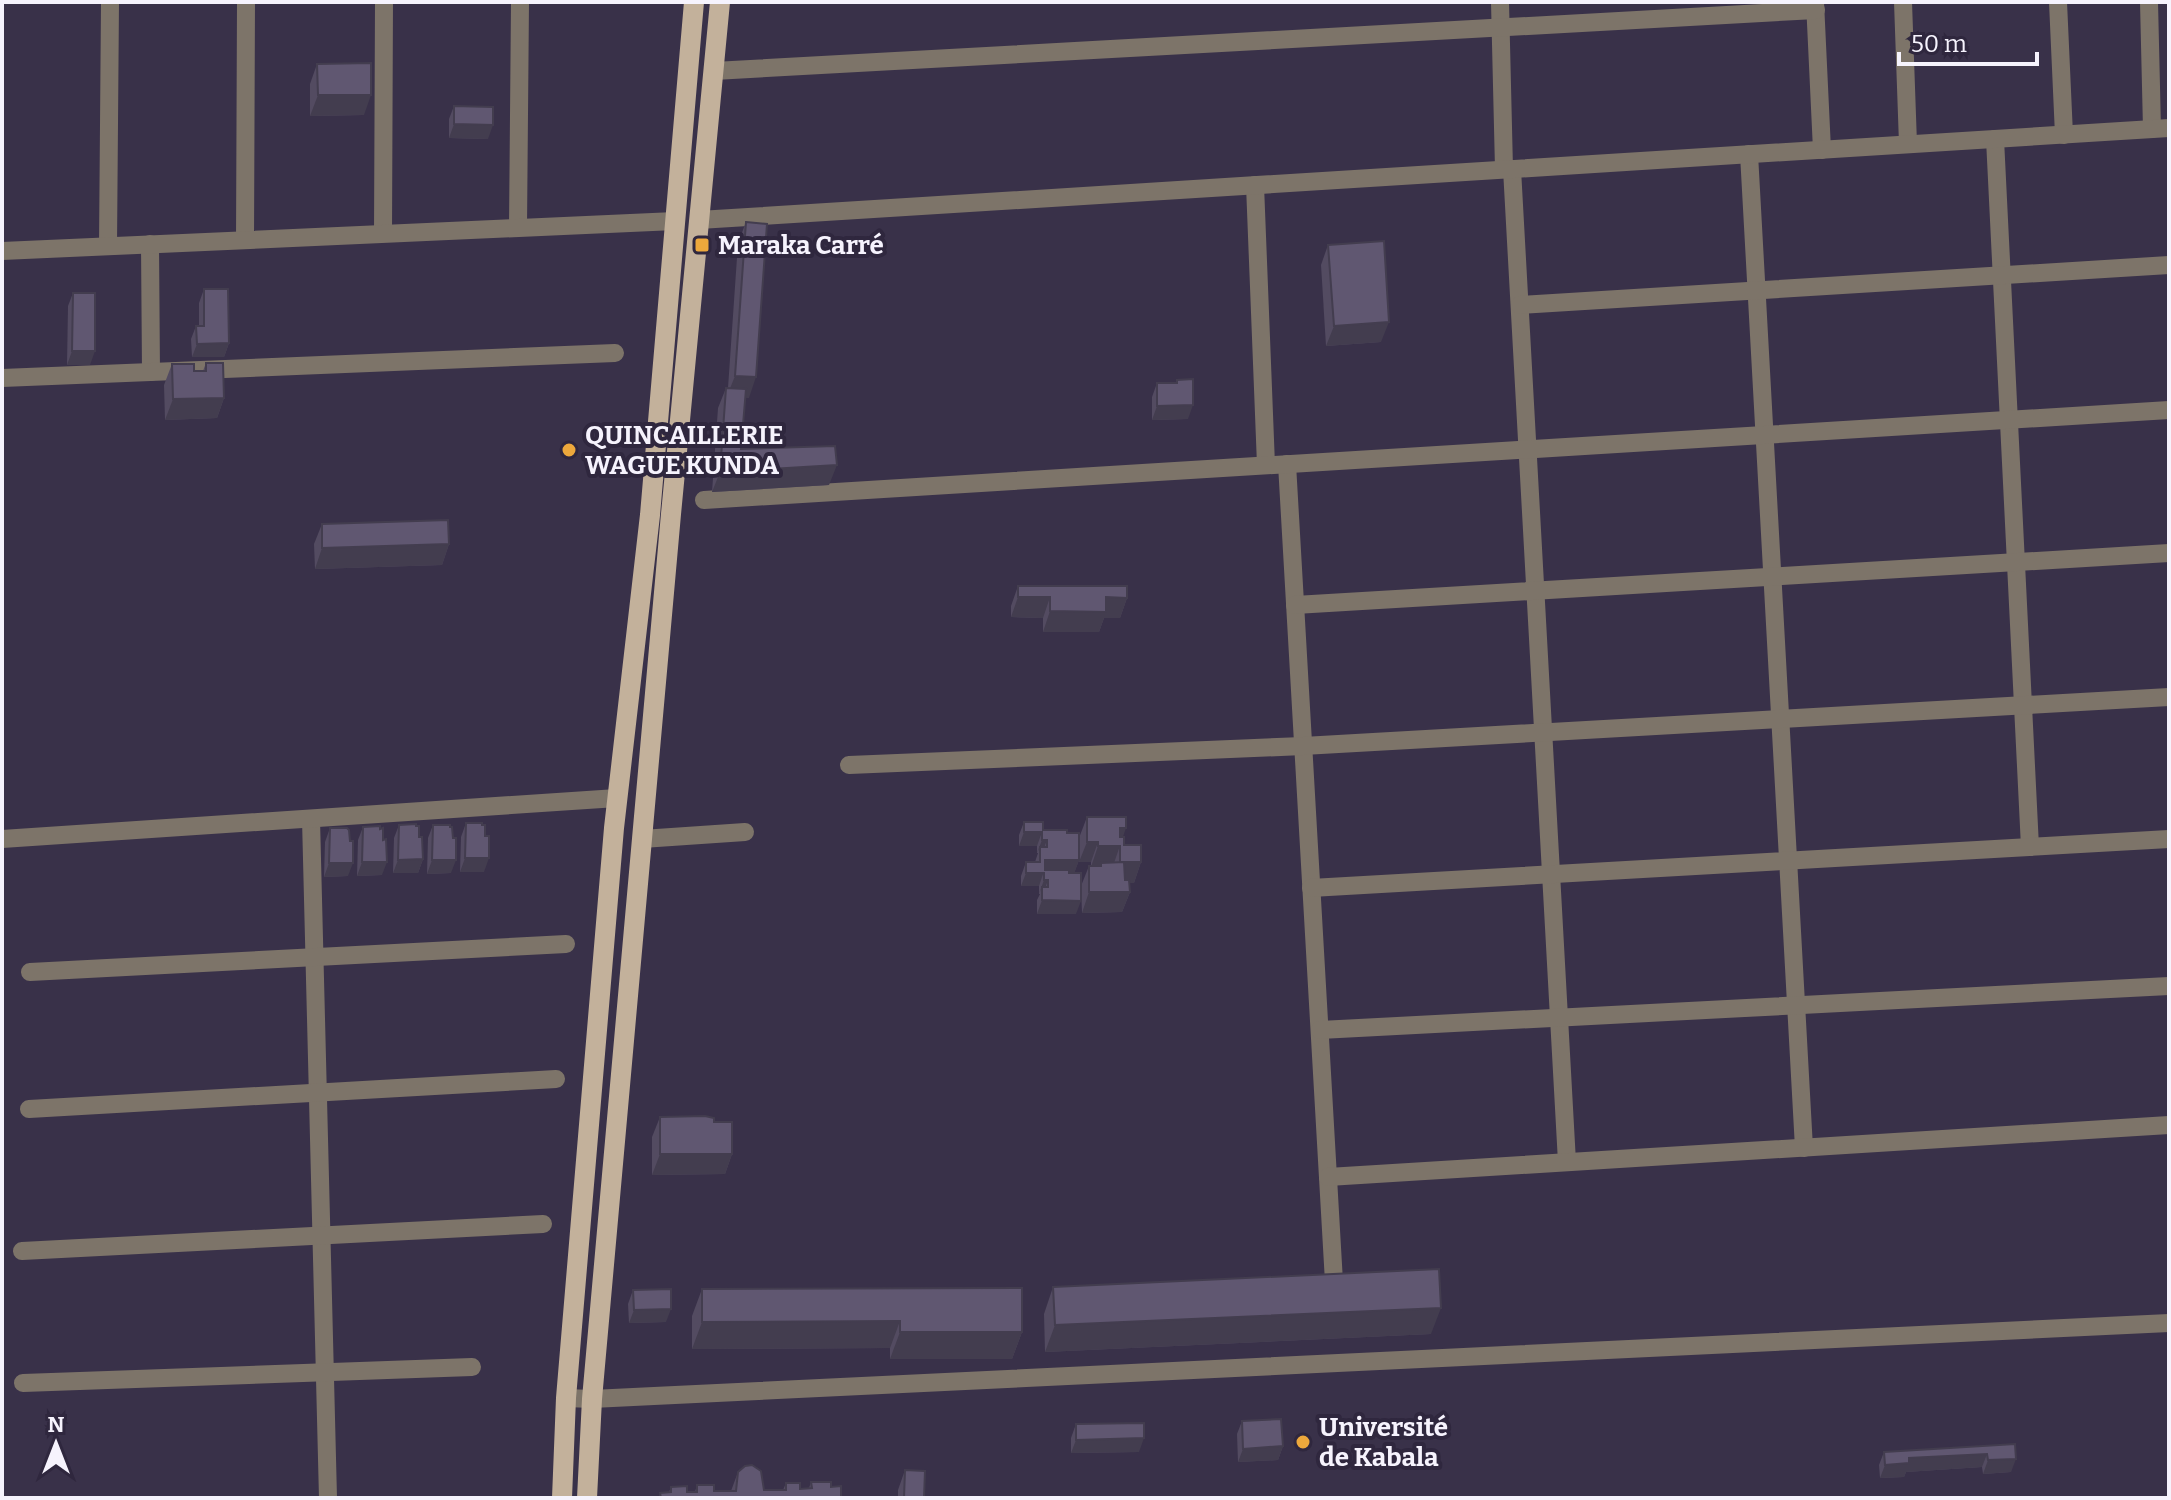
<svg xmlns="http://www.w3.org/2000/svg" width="2171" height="1500" font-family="Bitter,serif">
  <rect width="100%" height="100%" fill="#393149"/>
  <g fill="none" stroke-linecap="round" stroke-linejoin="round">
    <g stroke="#7d7469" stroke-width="18">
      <path d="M 1500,2 L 1504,169"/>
      <path d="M 1815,2 L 1822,150"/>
      <path d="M 1903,2 L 1908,144"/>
      <path d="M 2058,2 L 2064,135"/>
      <path d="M 2149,2 L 2152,129"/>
      <path d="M 714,71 L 1816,10"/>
      <path d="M 1995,139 L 2030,847"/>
      <path d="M 1749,154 L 1804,1148"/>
      <path d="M 1512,169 L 1567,1162"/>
      <path d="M 1255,185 L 1266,465"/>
      <path d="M 699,220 L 2169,128"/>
      <path d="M 518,227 L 520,2"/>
      <path d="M 383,233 L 384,2"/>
      <path d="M 245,240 L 246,2"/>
      <path d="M 150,244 L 151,372"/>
      <path d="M 108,246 L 110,2"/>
      <path d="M 2,251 L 675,221"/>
      <path d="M 1520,305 L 2169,265"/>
      <path d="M 2,378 L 615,353"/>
      <path d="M 1287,464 L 1334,1282"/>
      <path d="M 704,500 L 2169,410"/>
      <path d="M 1295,605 L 2169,553"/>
      <path d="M 849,765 L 1303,746 L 2169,697"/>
      <path d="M 311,819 L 328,1498"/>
      <path d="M 2,839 L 617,798"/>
      <path d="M 642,839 L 745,832"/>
      <path d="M 1311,888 L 2169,839"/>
      <path d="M 30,972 L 566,944"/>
      <path d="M 1320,1030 L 2169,986"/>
      <path d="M 29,1109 L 556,1079"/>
      <path d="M 1328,1177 L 2169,1125"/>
      <path d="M 22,1251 L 543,1224"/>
      <path d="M 23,1383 L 472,1367"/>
      <path d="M 566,1398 L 592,1399 L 654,1396 L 2169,1323"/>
    </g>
    <g stroke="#c3b19b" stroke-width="20">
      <path d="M 562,1498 L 566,1398 L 614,828 L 650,515 L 694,2"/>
      <path d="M 587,1498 L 592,1399 L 671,514 L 720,2"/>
    </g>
  </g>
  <g fill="#534b61">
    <path d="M 317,64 L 364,115 L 310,116 L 310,84 Z"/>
    <path d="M 454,106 L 488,139 L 449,138 L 449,119 Z"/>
    <path d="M 746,222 L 749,398 L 745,397 L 741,449 L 829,485 L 712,492 L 718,408 L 726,388 L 728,388 L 738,243 Z"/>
    <path d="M 1328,245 L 1381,342 L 1326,346 L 1321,265 Z"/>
    <path d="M 204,289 L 229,343 L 224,357 L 192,357 L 191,339 L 196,326 L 199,326 L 199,303 Z"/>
    <path d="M 73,293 L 90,365 L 67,365 L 68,306 Z"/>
    <path d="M 206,363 L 224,398 L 217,418 L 165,420 L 164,385 L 172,364 L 194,371 L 203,371 Z"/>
    <path d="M 1177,380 L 1188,419 L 1152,420 L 1152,397 L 1157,383 L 1176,383 Z"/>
    <path d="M 322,524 L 449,544 L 442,565 L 315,569 L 314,544 Z"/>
    <path d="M 1018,586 L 1127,598 L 1120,618 L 1104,618 L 1099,632 L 1043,632 L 1043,618 L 1011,617 L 1011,606 Z"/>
    <path d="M 1087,817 L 1122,837 L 1124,845 L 1141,862 L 1134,883 L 1129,883 L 1130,892 L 1122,912 L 1082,913 L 1081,886 L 1089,866 L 1091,866 L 1091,862 L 1079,862 L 1079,838 Z"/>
    <path d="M 1024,822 L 1043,830 L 1067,833 L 1079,860 L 1074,873 L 1076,914 L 1037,914 L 1037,900 L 1040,894 L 1039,894 L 1039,886 L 1021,886 L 1021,876 L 1026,862 L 1035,862 L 1038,853 L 1037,853 L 1037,846 L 1019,846 L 1019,835 Z"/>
    <path d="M 466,823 L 484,872 L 460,872 L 461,837 Z"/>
    <path d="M 399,825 L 419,837 L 423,859 L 418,873 L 393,873 L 394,838 Z"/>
    <path d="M 433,825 L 451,873 L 427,874 L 428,838 Z"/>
    <path d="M 363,827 L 382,875 L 357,876 L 358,840 Z"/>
    <path d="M 330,828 L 348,876 L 324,877 L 325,842 Z"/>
    <path d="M 660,1117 L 714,1122 L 732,1154 L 725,1174 L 652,1175 L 652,1137 Z"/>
    <path d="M 1053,1287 L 1431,1334 L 1045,1352 L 1044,1314 Z"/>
    <path d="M 702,1289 L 1022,1332 L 1012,1359 L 890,1359 L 890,1348 L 692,1349 L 692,1316 Z"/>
    <path d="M 633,1290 L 666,1322 L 629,1323 L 628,1304 Z"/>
    <path d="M 1242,1421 L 1283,1446 L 1278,1460 L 1238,1462 L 1237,1434 Z"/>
    <path d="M 1076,1424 L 1139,1452 L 1071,1453 L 1071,1438 Z"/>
    <path d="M 2015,1444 L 2011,1472 L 1983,1474 L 1982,1467 L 1906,1472 L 1904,1477 L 1880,1478 L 1879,1465 L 1884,1452 Z"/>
    <path d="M 905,1470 L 924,1498 L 898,1498 L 898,1490 Z"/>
    <path d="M 738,1472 L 764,1490 L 783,1490 L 786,1483 L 800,1489 L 809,1488 L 811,1482 L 831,1487 L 841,1498 L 659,1498 L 660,1493 L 669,1492 L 671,1487 L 687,1492 L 695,1492 L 697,1485 L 714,1491 L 731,1491 Z"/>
  </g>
  <g fill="#433d4f">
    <path d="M 318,95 L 371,95 L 364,115 L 310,116 Z"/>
    <path d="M 454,124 L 493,125 L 488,139 L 449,138 Z"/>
    <path d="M 1389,322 L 1381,342 L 1326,346 L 1334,326 Z"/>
    <path d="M 229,343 L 224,357 L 192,357 L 197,344 Z"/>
    <path d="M 72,351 L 95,351 L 90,365 L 67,365 Z"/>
    <path d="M 735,376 L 756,377 L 749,398 L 727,396 Z"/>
    <path d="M 224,398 L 217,418 L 165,420 L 173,399 Z"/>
    <path d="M 1193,405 L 1188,419 L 1152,420 L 1157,406 Z"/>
    <path d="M 837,465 L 829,485 L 712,492 L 720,472 Z"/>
    <path d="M 449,544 L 442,565 L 315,569 L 322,548 Z"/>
    <path d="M 1018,597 L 1050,597 L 1043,618 L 1011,617 Z"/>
    <path d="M 1106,597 L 1127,598 L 1120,618 L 1104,618 L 1099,632 L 1043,632 L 1050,611 Z"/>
    <path d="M 1120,828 L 1126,828 L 1113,866 L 1101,863 L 1099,867 L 1091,867 L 1098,846 Z"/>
    <path d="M 1024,832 L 1042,832 L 1037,846 L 1019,846 Z"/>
    <path d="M 1042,840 L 1047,840 L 1042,853 L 1040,847 L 1037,853 Z"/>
    <path d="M 1087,842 L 1098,842 L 1091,862 L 1079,862 Z"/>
    <path d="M 465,858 L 489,858 L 484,872 L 460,872 Z"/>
    <path d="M 423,859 L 418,873 L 393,873 L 398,860 Z"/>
    <path d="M 432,860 L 456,860 L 451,873 L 427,874 Z"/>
    <path d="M 1045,860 L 1079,860 L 1074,874 L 1043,874 L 1039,886 L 1021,886 L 1026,873 Z"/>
    <path d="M 362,862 L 387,862 L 382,875 L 357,876 Z"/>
    <path d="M 1120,862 L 1141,862 L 1134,883 L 1113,883 Z"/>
    <path d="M 329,863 L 353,863 L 348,876 L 324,877 Z"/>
    <path d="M 1044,880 L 1048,880 L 1043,894 L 1042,887 L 1039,894 Z"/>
    <path d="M 1089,892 L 1130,892 L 1122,912 L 1082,913 Z"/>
    <path d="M 1042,900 L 1081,901 L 1076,914 L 1037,914 Z"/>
    <path d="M 660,1154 L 732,1154 L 725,1174 L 652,1175 Z"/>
    <path d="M 1441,1308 L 1431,1334 L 1045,1352 L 1055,1325 Z"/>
    <path d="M 671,1309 L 666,1322 L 629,1323 L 634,1310 Z"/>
    <path d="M 900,1321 L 890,1348 L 692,1349 L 702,1322 Z"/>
    <path d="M 900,1332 L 1022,1332 L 1012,1359 L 890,1359 Z"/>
    <path d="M 1144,1438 L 1139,1452 L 1071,1453 L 1076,1440 Z"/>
    <path d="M 1283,1446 L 1278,1460 L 1238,1462 L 1243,1449 Z"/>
    <path d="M 1987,1454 L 1982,1467 L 1906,1472 L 1904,1477 L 1880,1478 L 1885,1465 L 1909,1458 Z"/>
    <path d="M 2016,1459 L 2011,1472 L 1983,1474 L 1988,1460 Z"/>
  </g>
  <g fill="#605771" stroke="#433d4f" stroke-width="2">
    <path d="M 371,63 L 371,95 L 318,95 L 317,64 Z"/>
    <path d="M 454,106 L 493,107 L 493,125 L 454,124 Z"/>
    <path d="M 746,222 L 767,224 L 756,377 L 735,376 Z"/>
    <path d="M 1384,241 L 1389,322 L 1334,326 L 1328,245 Z"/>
    <path d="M 204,289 L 228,289 L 229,343 L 197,344 L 196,326 L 204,326 Z"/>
    <path d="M 73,293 L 95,293 L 95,351 L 72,351 Z"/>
    <path d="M 206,363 L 223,363 L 224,398 L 173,399 L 172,364 L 194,364 L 194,371 L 206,371 Z"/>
    <path d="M 1193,379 L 1193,405 L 1157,406 L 1157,383 L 1177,383 L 1177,380 Z"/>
    <path d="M 726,388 L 746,389 L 741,449 L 835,446 L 837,465 L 720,472 Z"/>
    <path d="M 448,520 L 449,544 L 322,548 L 322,524 Z"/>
    <path d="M 1018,586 L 1127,586 L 1127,598 L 1106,597 L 1106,612 L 1050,611 L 1050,597 L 1018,597 Z"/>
    <path d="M 1087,817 L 1126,817 L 1126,828 L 1120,828 L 1120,837 L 1124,837 L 1124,845 L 1141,845 L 1141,862 L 1120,862 L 1120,846 L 1098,846 L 1098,842 L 1087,842 Z"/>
    <path d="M 1024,822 L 1043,822 L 1043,830 L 1067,830 L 1067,833 L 1079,833 L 1079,860 L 1045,860 L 1045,870 L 1069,870 L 1069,873 L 1081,873 L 1081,901 L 1042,900 L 1042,887 L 1048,887 L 1048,880 L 1044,880 L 1044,873 L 1026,873 L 1026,862 L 1040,862 L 1040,847 L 1047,847 L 1047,840 L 1042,840 L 1042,832 L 1024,832 Z"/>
    <path d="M 466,823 L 482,823 L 482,825 L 485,825 L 485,836 L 489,836 L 489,858 L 465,858 Z"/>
    <path d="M 416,824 L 416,826 L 419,826 L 419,837 L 422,837 L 423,859 L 398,860 L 399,825 Z"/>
    <path d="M 433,825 L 450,825 L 450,827 L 452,827 L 453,838 L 456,838 L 456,860 L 432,860 Z"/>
    <path d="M 380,826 L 380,829 L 383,828 L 383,840 L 386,839 L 387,862 L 362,862 L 363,827 Z"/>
    <path d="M 330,828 L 347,828 L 349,830 L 350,841 L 353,841 L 353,863 L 329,863 Z"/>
    <path d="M 1124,862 L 1125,880 L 1129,880 L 1130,892 L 1089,892 L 1089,866 L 1101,866 L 1101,863 Z"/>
    <path d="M 705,1116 L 714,1118 L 714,1122 L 732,1122 L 732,1154 L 660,1154 L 660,1117 Z"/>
    <path d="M 1439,1269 L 1441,1308 L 1055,1325 L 1053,1287 Z"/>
    <path d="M 1022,1288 L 1022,1332 L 900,1332 L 900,1321 L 702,1322 L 702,1289 Z"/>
    <path d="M 671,1289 L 671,1309 L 634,1310 L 633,1290 Z"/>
    <path d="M 1281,1419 L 1283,1446 L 1243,1449 L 1242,1421 Z"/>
    <path d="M 1144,1423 L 1144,1438 L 1076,1440 L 1076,1424 Z"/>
    <path d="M 2015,1444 L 2016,1459 L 1988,1460 L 1987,1454 L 1909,1458 L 1909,1463 L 1885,1465 L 1884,1452 Z"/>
    <path d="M 752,1465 L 761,1471 L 764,1490 L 786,1490 L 786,1483 L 800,1483 L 800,1489 L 812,1488 L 811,1482 L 831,1482 L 831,1487 L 841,1486 L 841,1498 L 661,1498 L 660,1493 L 671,1492 L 671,1487 L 687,1486 L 687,1492 L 697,1492 L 697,1485 L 714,1485 L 714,1491 L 736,1491 L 738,1472 L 745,1466 Z"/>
    <path d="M 905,1470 L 925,1471 L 924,1498 L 904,1498 Z"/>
  </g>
  <g fill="#eda83c" stroke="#2f273e" stroke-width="3">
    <rect x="694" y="237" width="16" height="16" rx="4"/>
    <circle cx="569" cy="450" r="8"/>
    <circle cx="1303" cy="1442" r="8"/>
  </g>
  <g text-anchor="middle" stroke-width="8" stroke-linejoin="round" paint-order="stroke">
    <g font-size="26" font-weight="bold" fill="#f6f3fd" stroke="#2f273e" text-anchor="start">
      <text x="718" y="254">Maraka Carré</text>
      <text x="585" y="444">QUINCAILLERIE<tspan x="585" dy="30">WAGUE KUNDA</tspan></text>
      <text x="1319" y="1436">Université<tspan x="1319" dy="30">de Kabala</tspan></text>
    </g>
  </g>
  <rect width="2171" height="1500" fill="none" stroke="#f6f3fd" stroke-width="8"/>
  <g transform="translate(56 1444)" stroke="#2f273e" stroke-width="6" paint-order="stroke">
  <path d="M0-6L14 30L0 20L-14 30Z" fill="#f6f3fd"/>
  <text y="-12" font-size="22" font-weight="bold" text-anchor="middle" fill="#f6f3fd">N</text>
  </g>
  <path d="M1899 52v12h138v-12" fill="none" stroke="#f6f3fd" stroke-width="4"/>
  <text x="1911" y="52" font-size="24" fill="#f6f3fd" stroke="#2f273e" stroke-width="6" paint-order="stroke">50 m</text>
</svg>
